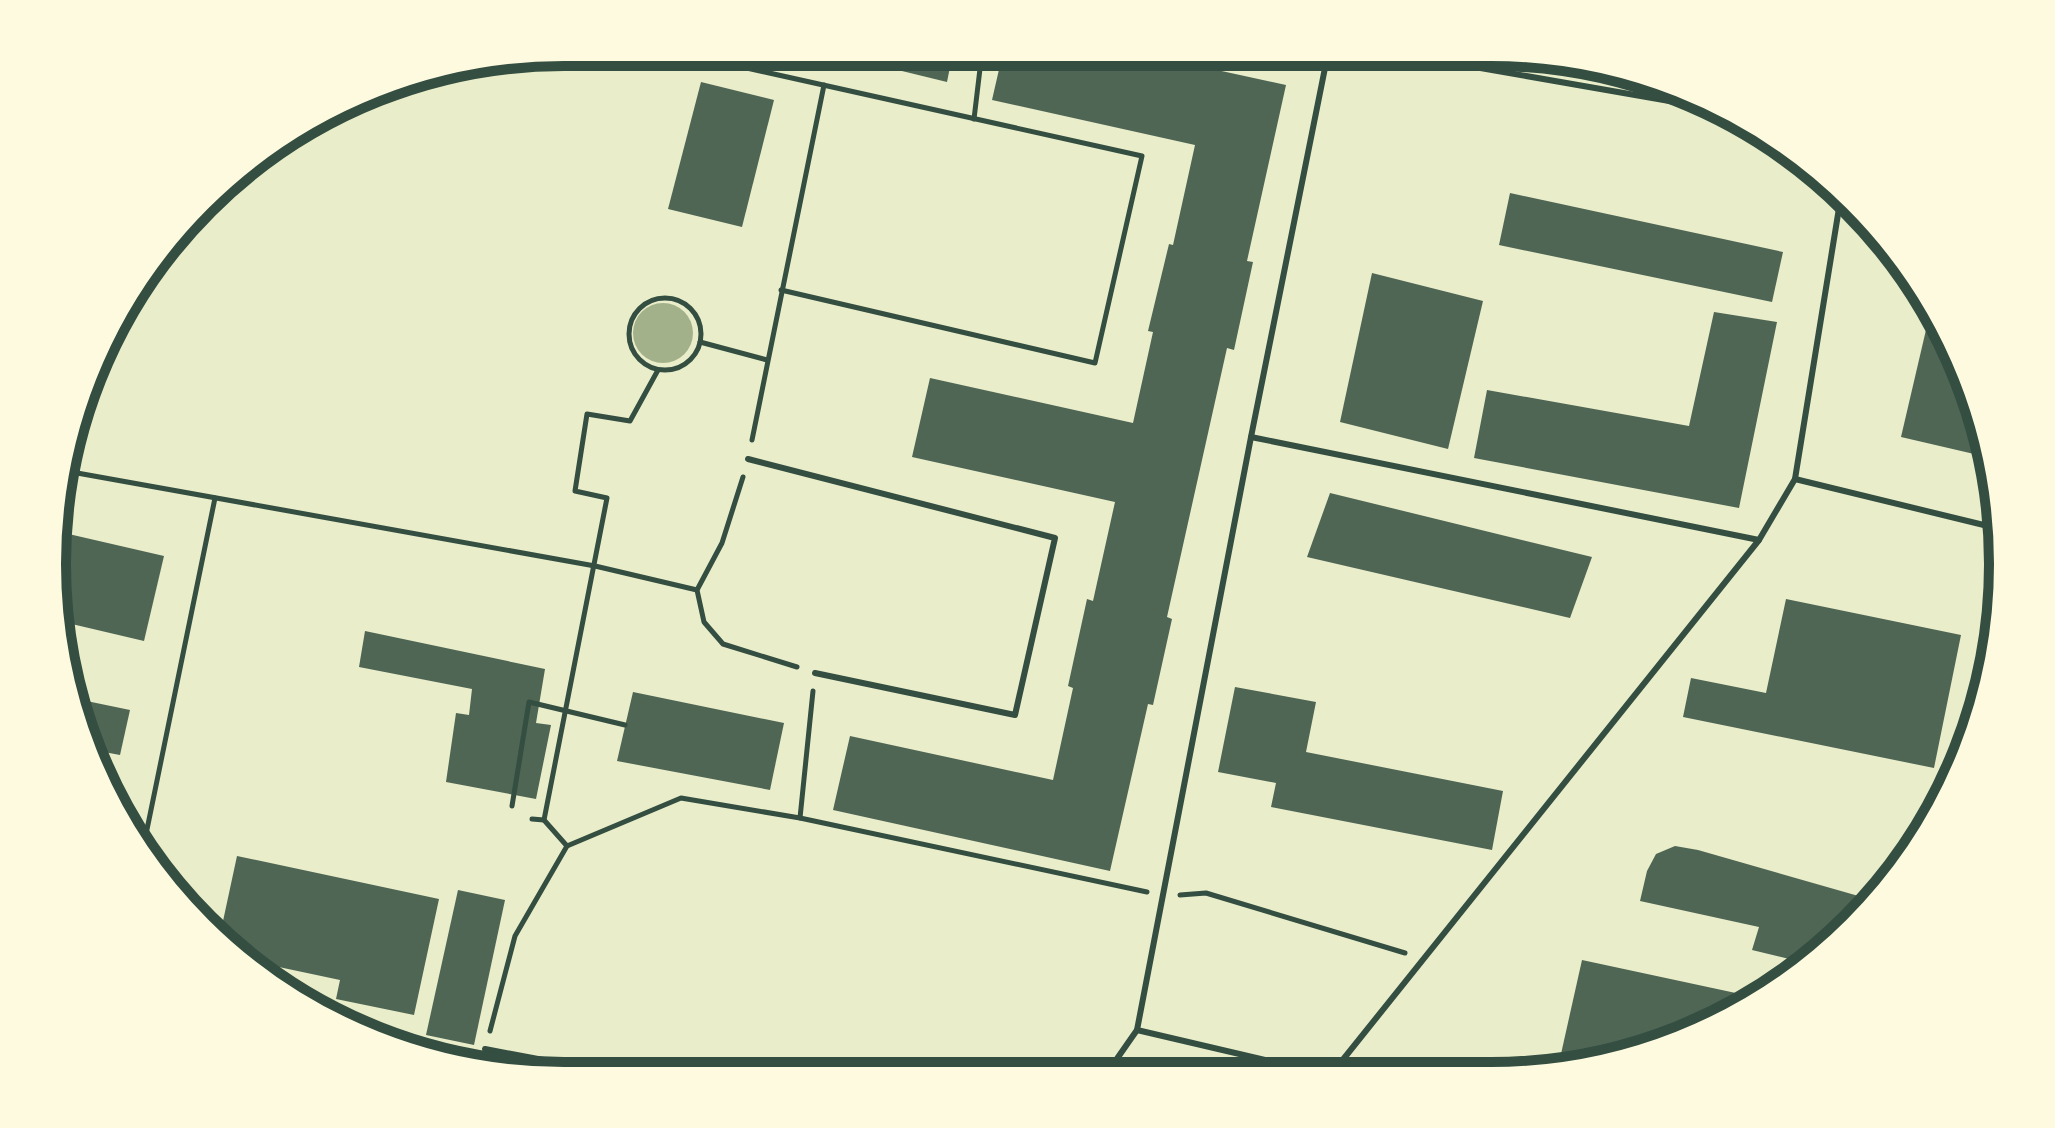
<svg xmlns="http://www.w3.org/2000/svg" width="2055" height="1128" font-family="'Titillium Web',sans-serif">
  <rect width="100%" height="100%" fill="#e9edc9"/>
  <circle fill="#a3b18a" cx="663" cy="333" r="30"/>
  <g fill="#4f6655">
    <path d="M 824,52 L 953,52 L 947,82 Z"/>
    <path d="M 1003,52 L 1139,53 L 1286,85 L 1247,261 L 1253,262 L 1234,350 L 1227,348 L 1167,617 L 1172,619 L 1153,705 L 1148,704 L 1110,871 L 833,810 L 850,736 L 1053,780 L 1073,688 L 1068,686 L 1087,599 L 1093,601 L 1115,502 L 912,457 L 930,378 L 1133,423 L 1153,332 L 1148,331 L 1169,244 L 1173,245 L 1195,145 L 992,100 Z"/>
    <path d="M 701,82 L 774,100 L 742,227 L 668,209 Z"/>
    <path d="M 1510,193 L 1783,252 L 1772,302 L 1499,245 Z"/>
    <path d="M 1372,273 L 1483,301 L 1448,449 L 1340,422 Z"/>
    <path d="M 1714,312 L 1777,322 L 1739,508 L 1474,458 L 1487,390 L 1689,426 Z"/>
    <path d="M 1929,317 L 1985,431 L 1987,457 L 1901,437 Z"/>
    <path d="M 1330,493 L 1592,557 L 1570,618 L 1307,557 Z"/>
    <path d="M 60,532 L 164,556 L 144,641 L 59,621 L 53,598 Z"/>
    <path d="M 1786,599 L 1961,635 L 1934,768 L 1683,717 L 1691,678 L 1766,693 Z"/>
    <path d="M 365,631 L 545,669 L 536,723 L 551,725 L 536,799 L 446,782 L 456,713 L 469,715 L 472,689 L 359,667 Z"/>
    <path d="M 1235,687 L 1316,702 L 1306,752 L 1503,791 L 1492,850 L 1271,807 L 1276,783 L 1218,772 Z"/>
    <path d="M 633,692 L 784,723 L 770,790 L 617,761 Z"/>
    <path d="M 77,699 L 130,710 L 120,755 L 88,749 Z"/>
    <path d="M 1675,846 L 1698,850 L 1876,901 L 1806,963 L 1752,950 L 1759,927 L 1640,901 L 1647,871 L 1656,854 Z"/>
    <path d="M 237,856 L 439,899 L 414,1015 L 336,999 L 340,980 L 251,961 L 220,935 Z"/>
    <path d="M 458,890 L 505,900 L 474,1045 L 426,1035 Z"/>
    <path d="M 1582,960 L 1759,998 L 1656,1049 L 1599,1062 L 1561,1054 Z"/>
  </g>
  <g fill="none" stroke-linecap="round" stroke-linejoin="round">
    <g stroke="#344e41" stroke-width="5">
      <path d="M 675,52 L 1142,156 L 1095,363 L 781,290"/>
      <path d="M 974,119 L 982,52"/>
      <circle cx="665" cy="334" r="36"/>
      <path d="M 700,342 L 767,360"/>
      <path d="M 752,440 L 824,85"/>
      <path d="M 66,471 L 595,566 L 697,590"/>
      <path d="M 743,477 L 722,543 L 697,590 L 704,622 L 723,644 L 797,667"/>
      <path d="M 512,806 L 529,702 L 625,725"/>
      <path d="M 800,818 L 813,691"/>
      <path d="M 532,819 L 544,820"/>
      <path d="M 144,844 L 215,498"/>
      <path d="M 567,846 L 544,820 L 607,498 L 575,491 L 587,414 L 630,421 L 658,370"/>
      <path d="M 1180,895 L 1206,893 L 1405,953"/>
      <path d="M 490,1031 L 515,936 L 567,846 L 681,798 L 800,818 L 1147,892"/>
    </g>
    <g stroke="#344e41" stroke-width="6">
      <path d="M 1394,53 L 1721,110"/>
      <path d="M 1251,437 L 1759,540"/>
      <path d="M 748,459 L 1055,538 L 1015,715 L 815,673"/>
      <path d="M 1795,479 L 1992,527"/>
      <path d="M 485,1049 L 623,1075"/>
      <path d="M 1316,1072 L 1137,1030 L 1251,437 L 1328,53"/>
      <path d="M 1333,1072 L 1759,540 L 1795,479 L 1840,202"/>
      <path d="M 1107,1073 L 1137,1030"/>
    </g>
  </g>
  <path d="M0 0H2055V1128H0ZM564 66H1491A498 498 0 0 1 1989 564V564A498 498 0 0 1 1491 1062H564A498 498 0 0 1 66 564V564A498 498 0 0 1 564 66Z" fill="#fefae0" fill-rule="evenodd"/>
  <path fill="none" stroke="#344e41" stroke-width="10" d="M564 66H1491A498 498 0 0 1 1989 564V564A498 498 0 0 1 1491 1062H564A498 498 0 0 1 66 564V564A498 498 0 0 1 564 66Z"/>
</svg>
